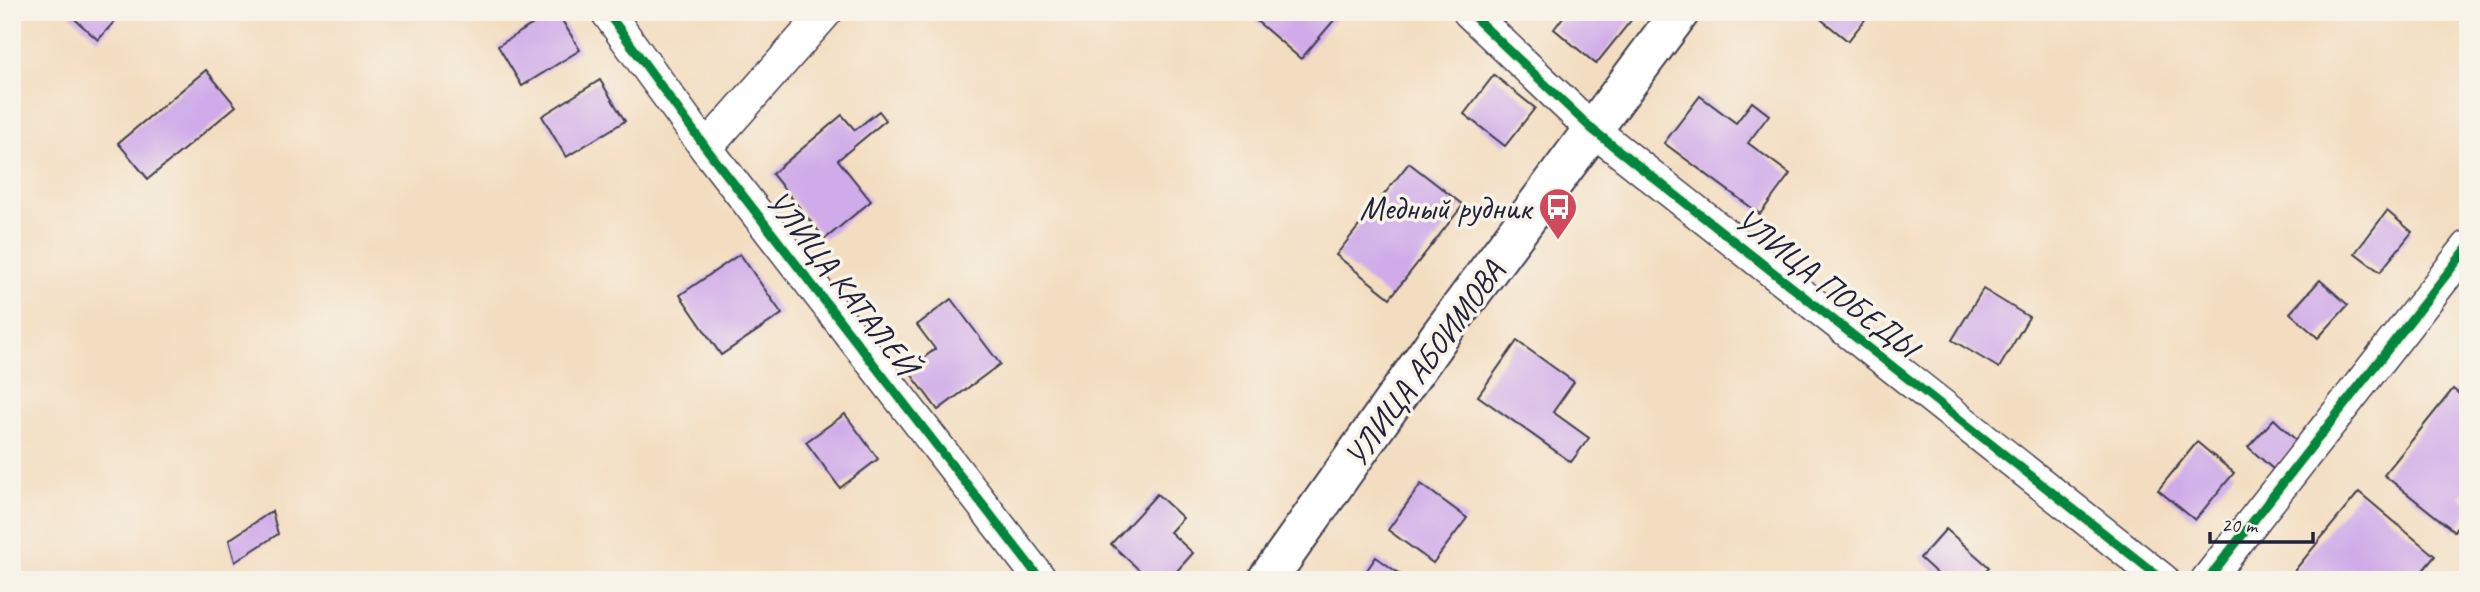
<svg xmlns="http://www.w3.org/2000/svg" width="2480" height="592" font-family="Caveat,sans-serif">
  <rect width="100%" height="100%" fill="#f7f3e8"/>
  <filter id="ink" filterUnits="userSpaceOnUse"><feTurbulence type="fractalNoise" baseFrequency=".0143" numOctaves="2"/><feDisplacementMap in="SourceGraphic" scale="14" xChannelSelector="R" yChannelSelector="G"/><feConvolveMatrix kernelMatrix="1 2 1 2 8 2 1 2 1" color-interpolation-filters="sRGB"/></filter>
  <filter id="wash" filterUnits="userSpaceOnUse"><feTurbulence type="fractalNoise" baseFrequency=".00686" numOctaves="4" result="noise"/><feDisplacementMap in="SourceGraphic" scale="28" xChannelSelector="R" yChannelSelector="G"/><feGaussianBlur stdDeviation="1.57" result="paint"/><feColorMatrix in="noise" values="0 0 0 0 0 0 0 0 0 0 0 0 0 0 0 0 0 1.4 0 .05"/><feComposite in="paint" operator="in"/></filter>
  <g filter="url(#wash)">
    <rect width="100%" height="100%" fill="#f3ddc0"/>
    <g id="blocks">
      <g fill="#cfabe9">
        <path d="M 67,12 L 123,12 L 98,40 Z"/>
        <path d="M 552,12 L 557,12 L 580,50 L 522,86 L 498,46 Z"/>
        <path d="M 1246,12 L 1341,12 L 1301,59 Z"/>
        <path d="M 1567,12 L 1626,12 L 1633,18 L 1596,64 L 1554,29 Z"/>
        <path d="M 1812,12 L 1871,12 L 1848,41 Z"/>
        <path d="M 206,70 L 236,106 L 148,179 L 118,143 Z"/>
        <path d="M 1494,75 L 1535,108 L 1505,146 L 1464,114 Z"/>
        <path d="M 600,80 L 625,121 L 566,157 L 542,116 Z"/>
        <path d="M 1700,96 L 1736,123 L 1752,102 L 1769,115 L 1748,143 L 1790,174 L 1760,214 L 1664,143 Z"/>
        <path d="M 879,111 L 886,120 L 838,160 L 871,201 L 825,239 L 772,174 L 842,115 L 855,130 Z"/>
        <path d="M 1409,163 L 1463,205 L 1390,298 L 1336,255 Z"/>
        <path d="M 2387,211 L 2412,232 L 2380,272 L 2355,253 Z"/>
        <path d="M 740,254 L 782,314 L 721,355 L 680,295 Z"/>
        <path d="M 2320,280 L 2348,305 L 2318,338 L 2290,313 Z"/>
        <path d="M 1983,289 L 2029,317 L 1999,368 L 1952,340 Z"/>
        <path d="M 951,299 L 1000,364 L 938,410 L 908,370 L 935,349 L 917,325 Z"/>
        <path d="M 1517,341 L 1574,382 L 1553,412 L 1589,438 L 1571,462 L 1478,396 Z"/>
        <path d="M 2453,389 L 2468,401 L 2468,488 L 2460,497 L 2468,503 L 2468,514 L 2454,531 L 2384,475 Z"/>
        <path d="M 845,414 L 878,459 L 840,488 L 806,442 Z"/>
        <path d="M 2274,419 L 2298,442 L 2273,469 L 2248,447 Z"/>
        <path d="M 2197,442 L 2234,473 L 2195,520 L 2158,490 Z"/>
        <path d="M 1421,484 L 1467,518 L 1433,563 L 1388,530 Z"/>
        <path d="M 2359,492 L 2435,556 L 2415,580 L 2366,580 L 2361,576 L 2358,580 L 2295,580 L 2290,576 Z"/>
        <path d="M 1157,494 L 1183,518 L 1170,532 L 1193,553 L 1169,580 L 1150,580 L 1111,544 Z"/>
        <path d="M 272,511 L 278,534 L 235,562 L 229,540 Z"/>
        <path d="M 1946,529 L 1989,567 L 1978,580 L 1944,580 L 1920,558 Z"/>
        <path d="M 1376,557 L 1408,580 L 1360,580 Z"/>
      </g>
    </g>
  </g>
  <g filter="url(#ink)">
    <use href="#blocks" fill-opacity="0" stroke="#413e4f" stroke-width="2"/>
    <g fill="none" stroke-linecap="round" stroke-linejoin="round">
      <defs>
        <g id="street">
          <path d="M 607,12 L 706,148 L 1041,580"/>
          <path d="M 1469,12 L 1593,130 L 2163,580"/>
          <path d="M 706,148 L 826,12"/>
          <path d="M 2207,580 L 2468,247"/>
        </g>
        <path id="secondary" d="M 1267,580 L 1441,334 L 1680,12"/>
      </defs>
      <use href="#street" stroke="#413e4f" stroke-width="35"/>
      <use href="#secondary" stroke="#413e4f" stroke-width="42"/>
      <use href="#street" stroke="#fff" stroke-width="32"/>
      <use href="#secondary" stroke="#fff" stroke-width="38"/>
      <defs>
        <g id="cycleway">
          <path d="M 607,12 L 706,148 L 1041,580"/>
          <path d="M 1469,12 L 1593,130 L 2163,580"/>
          <path d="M 2207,580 L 2468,247"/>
        </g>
      </defs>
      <use href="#cycleway" stroke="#f7f3e8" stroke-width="13"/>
      <use href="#cycleway" stroke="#00873e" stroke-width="9"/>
    </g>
  </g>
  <defs>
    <symbol id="bus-pin" viewBox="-11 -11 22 30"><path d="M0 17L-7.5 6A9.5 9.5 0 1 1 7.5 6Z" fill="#d1495b" stroke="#f7f3e8"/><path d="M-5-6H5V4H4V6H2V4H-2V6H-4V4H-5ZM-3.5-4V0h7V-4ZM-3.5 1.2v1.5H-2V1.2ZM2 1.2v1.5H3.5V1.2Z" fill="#fff"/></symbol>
  </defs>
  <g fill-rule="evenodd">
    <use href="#bus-pin" x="1536" y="185" width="44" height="60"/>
  </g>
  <g text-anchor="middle" stroke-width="7" stroke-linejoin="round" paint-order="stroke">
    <g font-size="33" fill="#22223b" stroke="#f7f3e8" text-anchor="end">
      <text x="1531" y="219">Медный рудник</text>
    </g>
    <g font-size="33" fill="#22223b" stroke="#f7f3e8">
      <text transform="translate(843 282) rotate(52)" y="12">УЛИЦА КАТАЛЕЙ</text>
      <text transform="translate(1827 282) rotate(38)" y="12">УЛИЦА ПОБЕДЫ</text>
      <text transform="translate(1423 363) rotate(-54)" y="12">УЛИЦА АБОИМОВА</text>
    </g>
  </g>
  <rect width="2480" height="592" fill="none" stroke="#f7f3e8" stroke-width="42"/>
  <path d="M2210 532v10h103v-10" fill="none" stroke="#22223b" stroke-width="3.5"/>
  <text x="2221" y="532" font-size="21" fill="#22223b" stroke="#f7f3e8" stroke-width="5" paint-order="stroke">20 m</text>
</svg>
